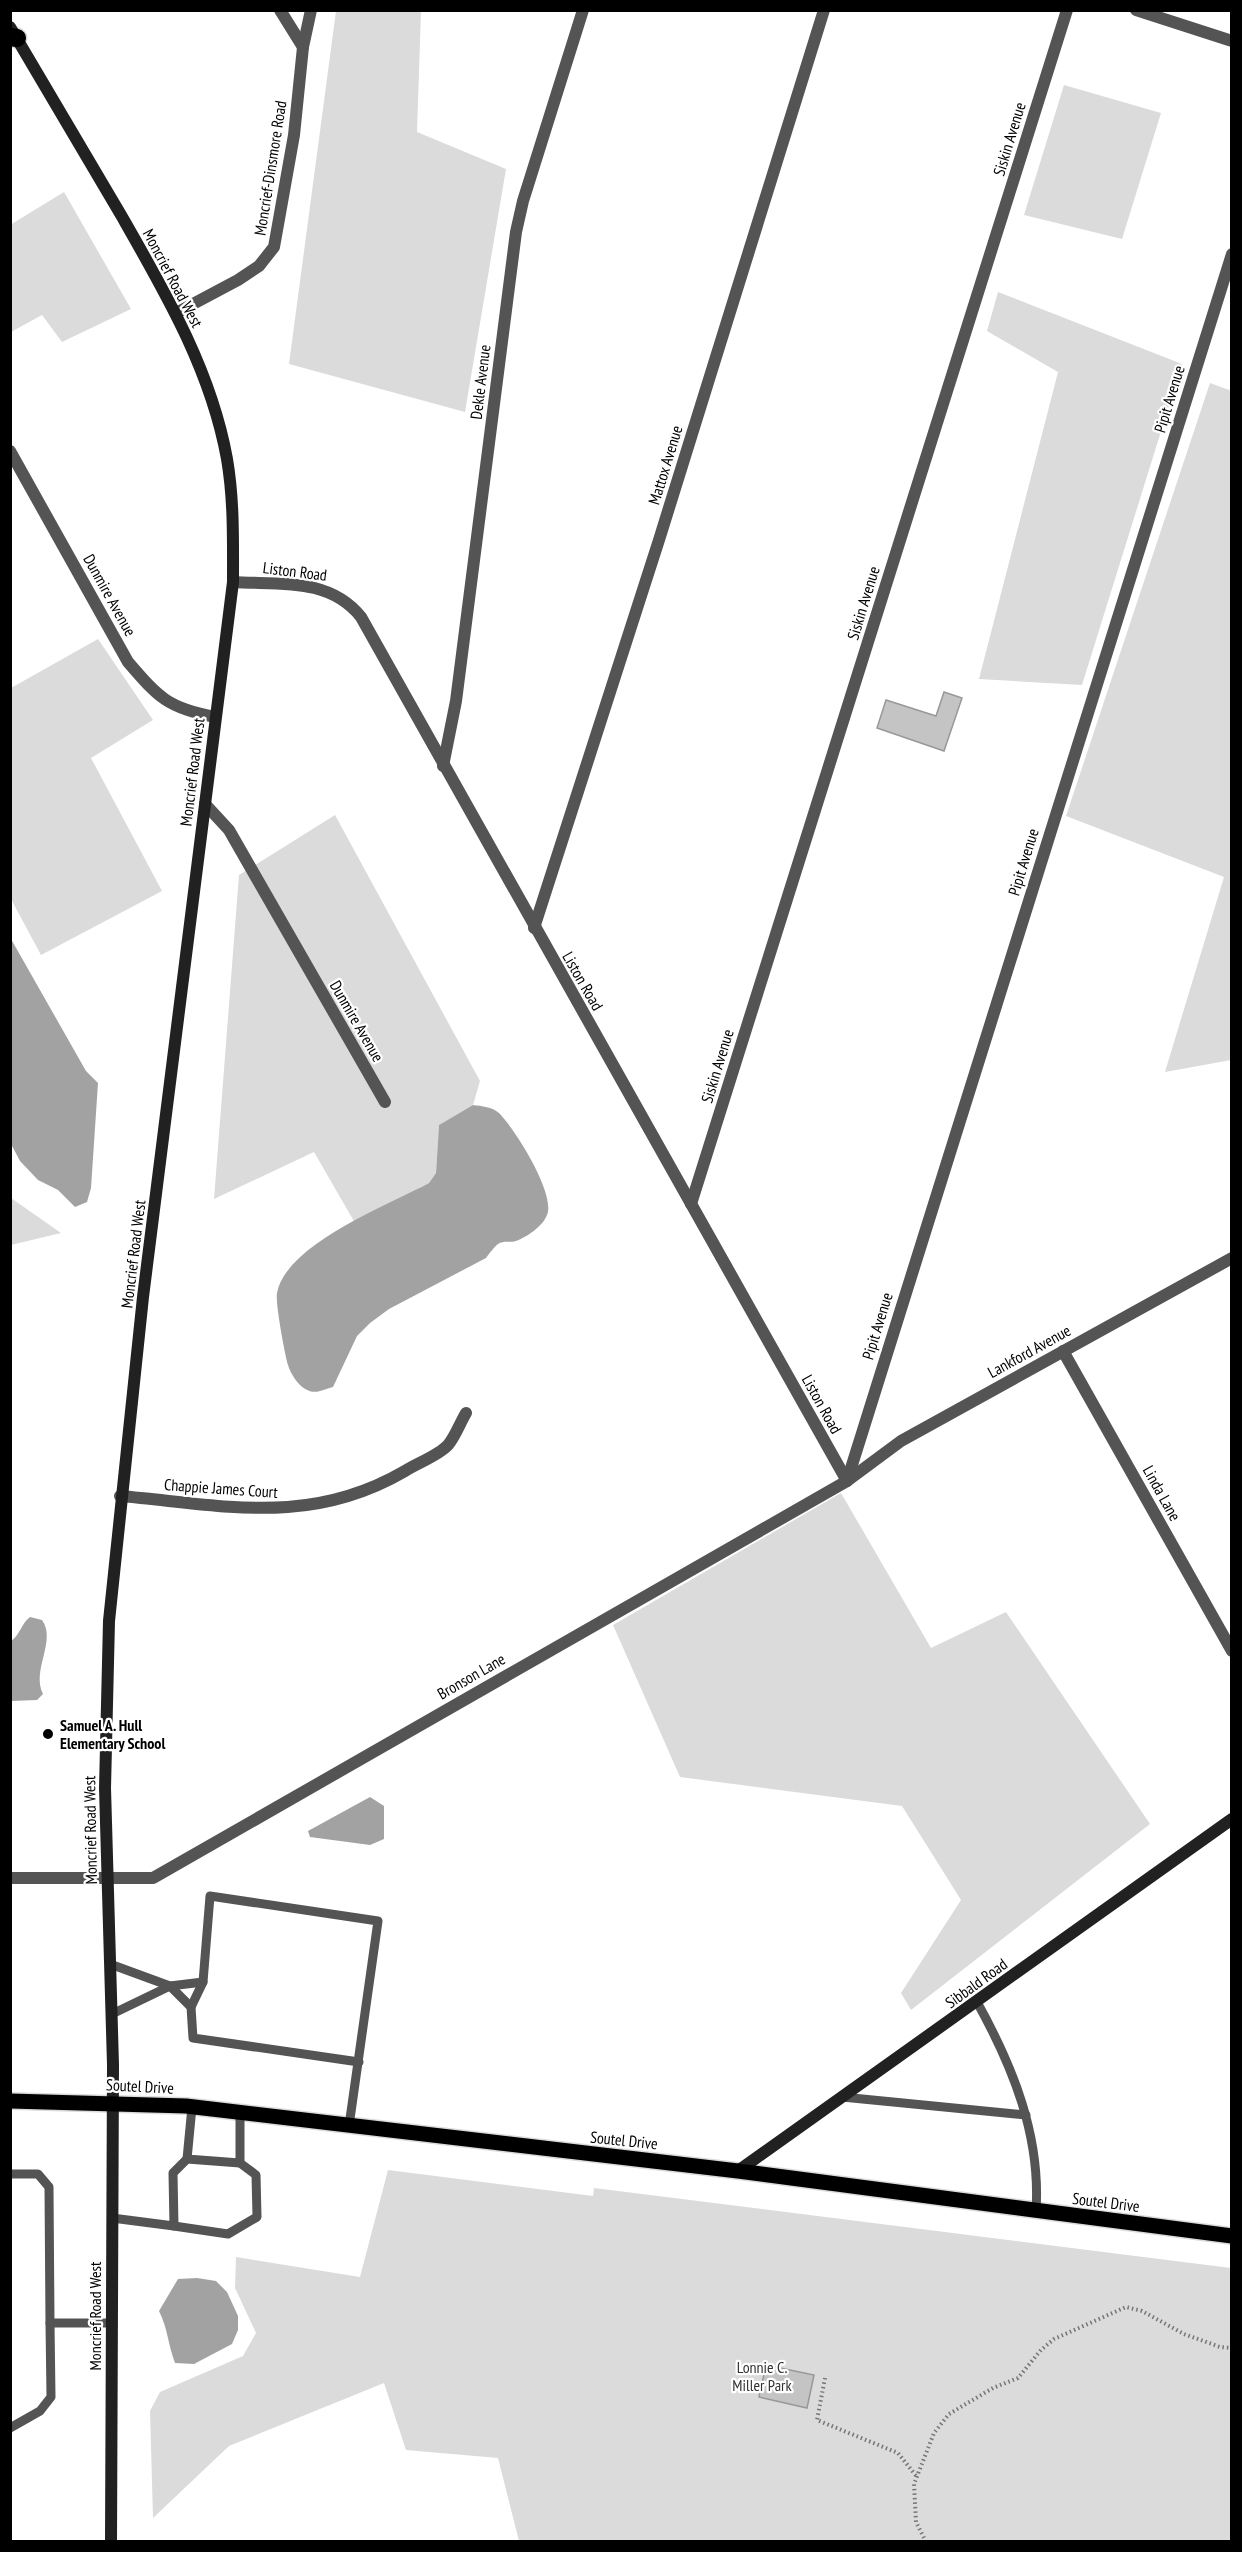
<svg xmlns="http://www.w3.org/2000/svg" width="1242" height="2552" font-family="'PT Sans Narrow',sans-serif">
  <rect width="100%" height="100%" fill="#fff"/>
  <g fill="#dbdbdb">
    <path d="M 336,11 L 421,11 L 417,132 L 506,169 L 465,412 L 289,364 Z"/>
    <path d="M 1064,85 L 1161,113 L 1122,239 L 1024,215 Z"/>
    <path d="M 64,192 L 131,309 L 62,342 L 42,315 L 11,332 L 10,225 Z"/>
    <path d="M 998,292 L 1182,364 L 1082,685 L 979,679 L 1058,372 L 987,331 Z"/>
    <path d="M 1210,383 L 1232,391 L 1231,1060 L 1165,1072 L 1224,877 L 1066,816 Z"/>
    <path d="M 98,639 L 153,720 L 91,758 L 162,891 L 41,955 L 11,899 L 11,688 Z"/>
    <path d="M 335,815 L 480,1081 L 473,1105 L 439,1125 L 436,1173 L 429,1183 L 355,1223 L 314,1152 L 214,1199 L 239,875 Z"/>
    <path d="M 11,1198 L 61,1233 L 11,1245 Z"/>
    <path d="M 841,1493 L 931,1648 L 1006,1612 L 1150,1824 L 911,2010 L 901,1993 L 961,1900 L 902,1806 L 680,1777 L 613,1625 Z"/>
    <path d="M 388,2170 L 593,2196 L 594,2188 L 1231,2268 L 1231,2541 L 519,2541 L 498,2458 L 406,2450 L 384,2383 L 229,2446 L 153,2518 L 150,2411 L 160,2392 L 243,2356 L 256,2333 L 235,2288 L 236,2257 L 360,2277 Z"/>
  </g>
  <g fill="#a2a2a2">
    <path d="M 11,939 L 86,1071 L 98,1083 L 91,1188 L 87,1202 L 75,1207 L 58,1190 L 38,1180 L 20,1161 L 11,1144 Z"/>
    <path d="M 473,1105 C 482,1106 492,1107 499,1113 C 515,1129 556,1194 547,1215 C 543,1226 527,1237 516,1241 C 510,1243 504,1240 498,1244 C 494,1247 489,1254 486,1258 L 389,1309 L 370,1323 L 357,1336 L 333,1387 C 328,1388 325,1390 320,1391 C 305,1396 292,1378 288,1365 C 285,1355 275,1302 277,1293 C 286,1244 389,1205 429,1183 L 436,1173 L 439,1125 Z"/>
    <path d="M 30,1617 L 42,1620 C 57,1641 31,1670 43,1694 L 37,1700 L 11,1701 L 11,1641 C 20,1635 21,1624 30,1617 Z"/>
    <path d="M 370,1797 L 384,1806 L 384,1839 L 370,1845 L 310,1837 L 308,1831 Z"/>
    <path d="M 197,2278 L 216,2281 L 227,2292 L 238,2316 L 238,2330 L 232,2344 L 194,2364 L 175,2363 C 168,2345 168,2329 159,2311 L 178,2279 Z"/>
  </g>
  <g fill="#c4c4c4" stroke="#989898" stroke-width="1.5">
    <path d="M 944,692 L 962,698 L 944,751 L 877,728 L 886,700 L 936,716 Z"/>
    <path d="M 766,2365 L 814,2375 L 807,2408 L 759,2397 Z"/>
  </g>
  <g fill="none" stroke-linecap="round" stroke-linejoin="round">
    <defs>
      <path id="primary" d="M 10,2101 L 186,2106 L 738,2171 L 1232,2236"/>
      <path id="highway" d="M 10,37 L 17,38"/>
    </defs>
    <use href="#primary" stroke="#dbdbdb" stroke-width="18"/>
    <use href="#highway" stroke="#dbdbdb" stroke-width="21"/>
    <g stroke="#767676" stroke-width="4" stroke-dasharray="1.5 3" stroke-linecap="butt">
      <path d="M 825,2378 L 817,2420 L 898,2453 L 917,2477"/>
      <path d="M 926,2542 L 916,2522 L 914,2484 L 934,2433 L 949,2414 L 993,2388 L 1018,2378 L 1041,2350 L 1054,2339 L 1126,2307 L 1142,2311 L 1184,2334 L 1220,2347 L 1232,2348"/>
    </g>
    <g stroke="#545454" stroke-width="9">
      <path d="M 110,1964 L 170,1986 L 191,2007 L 193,2038 L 359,2062"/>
      <path d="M 977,2002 C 1013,2067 1041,2136 1036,2211"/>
      <path d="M 191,2007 L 203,1982"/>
      <path d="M 112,2014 L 170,1986 L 203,1982 L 210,1896 L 378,1921 L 349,2126"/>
      <path d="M 842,2097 L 1026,2115"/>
      <path d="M 192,2107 L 187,2159 L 240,2163 L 240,2113"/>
      <path d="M 10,2174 L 38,2174 L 49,2187 L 50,2323 L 112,2323"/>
      <path d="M 112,2218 L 174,2226 L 173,2173 L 187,2159"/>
      <path d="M 174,2226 L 228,2234 L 257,2217 L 256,2175 L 240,2163"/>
      <path d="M 10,2428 L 40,2411 L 51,2397 L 50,2323"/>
    </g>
    <g stroke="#545454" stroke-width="12">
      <path d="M 280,10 L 303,47"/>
      <path d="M 1136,10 L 1232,41"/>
      <path d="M 176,313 L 238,280 L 259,266 L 274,247 L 294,135 L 303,47 L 311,10"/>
      <path d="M 10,451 L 128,662 C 159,698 168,708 215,717"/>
      <path d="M 233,582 C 279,585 329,577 361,617 L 847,1481"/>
      <path d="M 443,766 L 456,701 L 516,232 L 523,201 L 583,10"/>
      <path d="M 205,804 L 229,830 L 385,1102"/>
      <path d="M 534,928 L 659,540 L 824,10"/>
      <path d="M 691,1204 L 1067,10"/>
      <path d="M 1063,1351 L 1232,1651"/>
      <path d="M 847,1481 L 1232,254"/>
      <path d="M 120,1496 C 224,1505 309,1527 405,1471 C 417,1463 438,1456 448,1445 C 455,1437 460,1423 466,1413"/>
      <path d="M 10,1878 L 153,1878 L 847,1481 L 901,1441 L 1232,1258"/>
    </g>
    <g stroke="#212121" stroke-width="12">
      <path d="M 10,27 C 47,90 84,153 121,215 C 165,292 211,370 227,459 C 234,500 233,541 233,582 L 143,1297 L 109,1621 L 105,1788 L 113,2065 L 111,2542"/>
      <path d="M 738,2171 L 1232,1819"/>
    </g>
    <use href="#primary" stroke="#000" stroke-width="15"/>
    <use href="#highway" stroke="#000" stroke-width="18"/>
  </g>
  <circle fill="#000" stroke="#fff" stroke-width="2" cx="48" cy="1734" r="6"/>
  <g text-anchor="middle" stroke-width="4.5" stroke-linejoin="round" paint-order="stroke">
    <g font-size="16" fill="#000" stroke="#fff">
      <text transform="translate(1009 139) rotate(-73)" y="6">Siskin Avenue</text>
      <text transform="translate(270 168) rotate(-81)" y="6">Moncrief-Dinsmore Road</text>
      <text transform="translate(173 278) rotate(62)" y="6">Moncrief Road West</text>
      <text transform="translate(480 382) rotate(-83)" y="6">Dekle Avenue</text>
      <text transform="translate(1169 399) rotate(-73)" y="6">Pipit Avenue</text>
      <text transform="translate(665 465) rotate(-73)" y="6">Mattox Avenue</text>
      <text transform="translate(295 571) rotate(7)" y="6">Liston Road</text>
      <text transform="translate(110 595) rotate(61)" y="6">Dunmire Avenue</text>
      <text transform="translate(863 603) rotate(-73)" y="6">Siskin Avenue</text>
      <text transform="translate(192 772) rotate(-83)" y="6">Moncrief Road West</text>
      <text transform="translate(1023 862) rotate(-73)" y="6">Pipit Avenue</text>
      <text transform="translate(583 981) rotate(60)" y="6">Liston Road</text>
      <text transform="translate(357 1021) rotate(60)" y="6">Dunmire Avenue</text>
      <text transform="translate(717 1066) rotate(-73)" y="6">Siskin Avenue</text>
      <text transform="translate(133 1254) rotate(-83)" y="6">Moncrief Road West</text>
      <text transform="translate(877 1326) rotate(-73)" y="6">Pipit Avenue</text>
      <text transform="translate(1029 1351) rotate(-29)" y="6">Lankford Avenue</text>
      <text transform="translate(822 1404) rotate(61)" y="6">Liston Road</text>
      <text transform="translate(221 1488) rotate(4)" y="6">Chappie James Court</text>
      <text transform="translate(1162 1493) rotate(61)" y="6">Linda Lane</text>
      <text transform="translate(471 1676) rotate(-30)" y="6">Bronson Lane</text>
      <text transform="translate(90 1830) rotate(-91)" y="6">Moncrief Road West</text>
      <text transform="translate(976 1983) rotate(-36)" y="6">Sibbald Road</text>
      <text transform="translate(140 2086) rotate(3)" y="6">Soutel Drive</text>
      <text transform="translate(624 2140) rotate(6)" y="6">Soutel Drive</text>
      <text transform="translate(1106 2202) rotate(7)" y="6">Soutel Drive</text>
      <text transform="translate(95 2316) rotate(-90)" y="6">Moncrief Road West</text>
    </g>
    <g font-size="16" font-weight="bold" fill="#000" stroke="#fff" text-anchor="start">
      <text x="60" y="1731">Samuel A. Hull<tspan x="60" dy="18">Elementary School</tspan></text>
    </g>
    <g font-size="16" fill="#323232" stroke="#fff">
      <text x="762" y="2373">Lonnie C.<tspan x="762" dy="18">Miller Park</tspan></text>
    </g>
  </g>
  <rect width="1242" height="2552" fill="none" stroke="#000000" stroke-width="24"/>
</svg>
